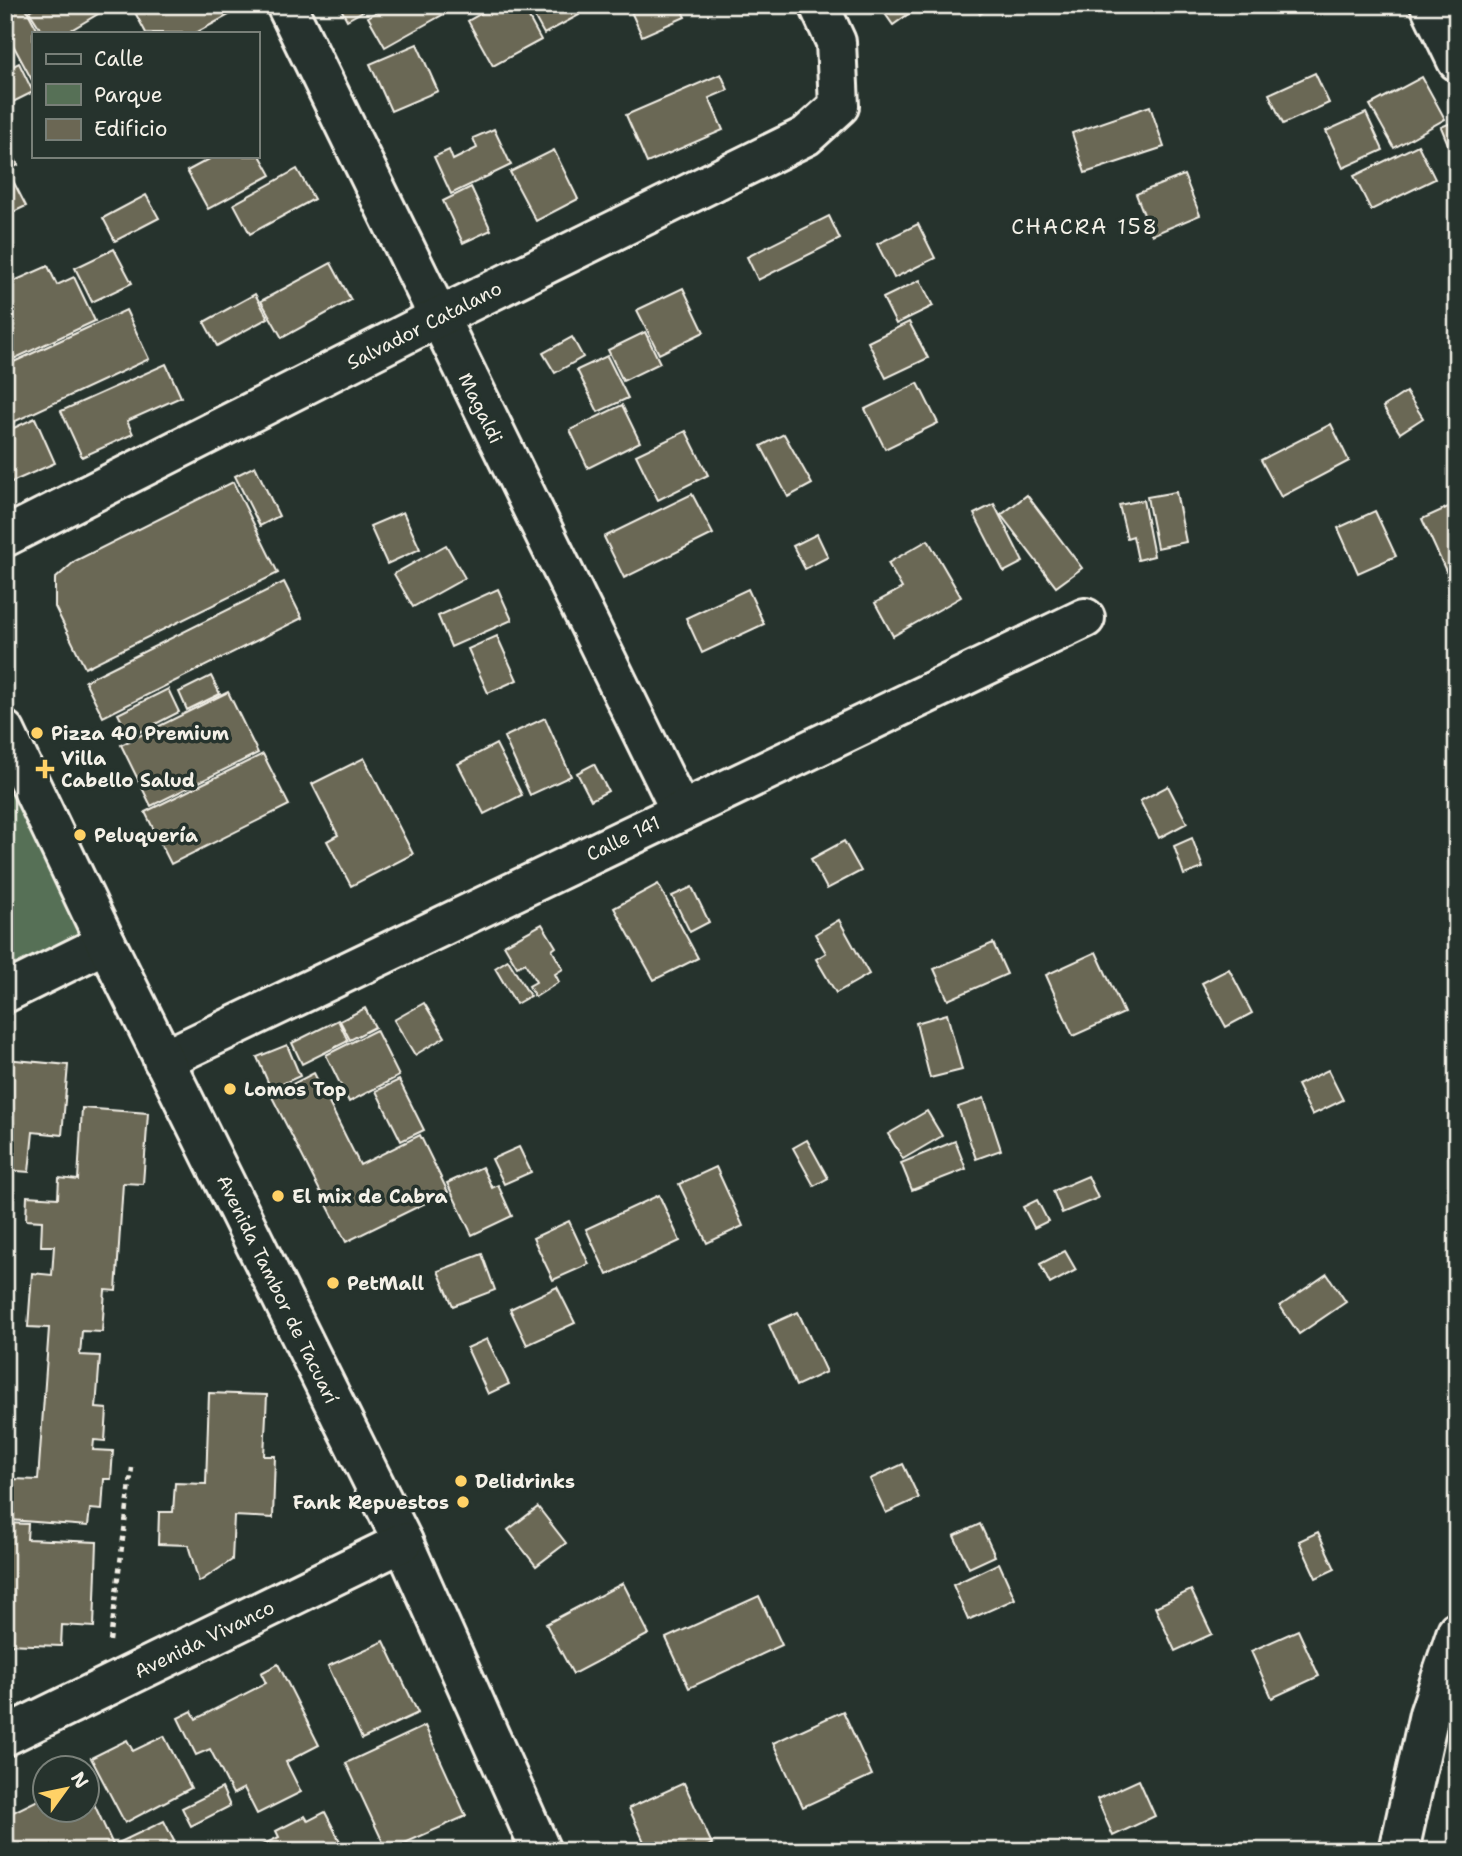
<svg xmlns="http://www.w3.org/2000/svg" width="1462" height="1856" font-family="'Shantell Sans',sans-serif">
  <rect width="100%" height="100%" fill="#26332d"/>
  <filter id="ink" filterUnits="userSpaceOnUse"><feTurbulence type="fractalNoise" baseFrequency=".0143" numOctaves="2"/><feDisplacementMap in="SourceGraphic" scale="14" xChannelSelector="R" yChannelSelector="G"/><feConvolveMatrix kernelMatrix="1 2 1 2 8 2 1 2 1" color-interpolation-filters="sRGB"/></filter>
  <g filter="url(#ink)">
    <path fill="#567056" stroke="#a5b09f" stroke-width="2" d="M 5,776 L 83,936 L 5,978 Z"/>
    <g fill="#6b6754" stroke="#f4f1e8" stroke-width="2">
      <path d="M 5,5 L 24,5 L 39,33 L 33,33 L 33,82 L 5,30 Z"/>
      <path d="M 39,5 L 113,5 L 66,33 L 43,33 L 29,11 Z"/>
      <path d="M 131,5 L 233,5 L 236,11 L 196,33 L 146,33 Z"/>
      <path d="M 339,5 L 360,5 L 363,11 L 347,20 Z"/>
      <path d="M 389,5 L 460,5 L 385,47 L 368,17 Z"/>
      <path d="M 496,5 L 522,5 L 541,40 L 493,66 L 468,21 Z"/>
      <path d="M 528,5 L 574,5 L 579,15 L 544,34 Z"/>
      <path d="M 628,5 L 679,5 L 685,17 L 642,36 Z"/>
      <path d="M 879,5 L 921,5 L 893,25 Z"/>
      <path d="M 974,5 L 993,5 L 980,14 Z"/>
      <path d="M 1083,5 L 1103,5 L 1089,14 Z"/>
      <path d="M 417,44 L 438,91 L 391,111 L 370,64 Z"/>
      <path d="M 19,63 L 33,92 L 5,106 L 5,70 Z"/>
      <path d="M 1315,73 L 1329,103 L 1283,124 L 1269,94 Z"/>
      <path d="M 721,74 L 728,90 L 709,98 L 723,130 L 647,163 L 626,115 Z"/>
      <path d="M 1422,77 L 1445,119 L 1394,148 L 1370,105 Z"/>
      <path d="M 1150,106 L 1164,147 L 1085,173 L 1072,133 Z"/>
      <path d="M 1366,113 L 1383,150 L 1343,168 L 1326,131 Z"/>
      <path d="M 1453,122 L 1457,132 L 1457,166 L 1441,127 Z"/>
      <path d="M 494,129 L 511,165 L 451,194 L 434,157 L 449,150 L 453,160 L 477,148 L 473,138 Z"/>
      <path d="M 5,139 L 18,165 L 5,172 Z"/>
      <path d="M 1418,145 L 1435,179 L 1371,210 L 1354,176 Z"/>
      <path d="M 257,150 L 271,175 L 208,209 L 187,171 L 215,156 L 257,156 Z"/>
      <path d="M 554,150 L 578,199 L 536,221 L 510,172 Z"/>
      <path d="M 297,169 L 314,199 L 250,234 L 234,204 Z"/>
      <path d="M 9,173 L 26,206 L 5,216 L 5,175 Z"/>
      <path d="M 1184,175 L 1200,215 L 1152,235 L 1136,194 Z"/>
      <path d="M 471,187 L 491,230 L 463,243 L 443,201 Z"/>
      <path d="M 146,195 L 159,218 L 115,241 L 103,218 Z"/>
      <path d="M 829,216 L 840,239 L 758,280 L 747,257 Z"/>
      <path d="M 918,224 L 935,258 L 894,278 L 877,244 Z"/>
      <path d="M 114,249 L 132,283 L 92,302 L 75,268 Z"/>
      <path d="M 331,263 L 351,300 L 282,338 L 261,301 Z"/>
      <path d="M 48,266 L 57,285 L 74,277 L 95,321 L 5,363 L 5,285 Z"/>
      <path d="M 920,280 L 933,306 L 896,324 L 883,298 Z"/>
      <path d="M 683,288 L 704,332 L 659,354 L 637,310 Z"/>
      <path d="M 255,294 L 268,318 L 217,346 L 204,322 Z"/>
      <path d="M 126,310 L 149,359 L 5,426 L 5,366 Z"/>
      <path d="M 909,322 L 928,358 L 886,378 L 868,342 Z"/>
      <path d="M 645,332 L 660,363 L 623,381 L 608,350 Z"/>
      <path d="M 572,337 L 583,357 L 555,373 L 543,353 Z"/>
      <path d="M 607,356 L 628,398 L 598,412 L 577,370 Z"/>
      <path d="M 166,364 L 181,397 L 127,421 L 133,434 L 82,457 L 61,411 Z"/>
      <path d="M 918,383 L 938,423 L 885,449 L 865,409 Z"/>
      <path d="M 1406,392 L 1423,418 L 1400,433 L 1383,407 Z"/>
      <path d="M 622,405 L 640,442 L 588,468 L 570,430 Z"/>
      <path d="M 35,418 L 55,463 L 5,485 L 5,432 Z"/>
      <path d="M 1331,424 L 1349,461 L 1281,497 L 1261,460 Z"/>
      <path d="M 686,431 L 708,475 L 658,500 L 636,455 Z"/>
      <path d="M 784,434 L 812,484 L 788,497 L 761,446 Z"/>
      <path d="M 255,466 L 279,516 L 260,526 L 235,476 Z"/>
      <path d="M 233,482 L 278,573 L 85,668 L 55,607 L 55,579 L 75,561 Z"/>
      <path d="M 1176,492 L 1186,542 L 1157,548 L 1147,497 Z"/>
      <path d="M 692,494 L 713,534 L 624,578 L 604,537 Z"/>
      <path d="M 1027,495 L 1082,568 L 1056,587 L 1001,515 Z"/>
      <path d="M 1143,500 L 1154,556 L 1138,560 L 1133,536 L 1127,538 L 1119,505 Z"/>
      <path d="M 1457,503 L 1457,595 L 1422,519 Z"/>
      <path d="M 994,504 L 1023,562 L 1004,572 L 974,514 Z"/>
      <path d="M 1375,511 L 1396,556 L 1358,573 L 1338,528 Z"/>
      <path d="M 403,512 L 420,549 L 387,564 L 370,526 Z"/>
      <path d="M 817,534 L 828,557 L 805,569 L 793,546 Z"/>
      <path d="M 928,540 L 961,597 L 893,636 L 875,603 L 902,588 L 888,563 Z"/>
      <path d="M 446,545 L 465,578 L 413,607 L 394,574 Z"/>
      <path d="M 284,582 L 302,618 L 103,717 L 85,681 Z"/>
      <path d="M 498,589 L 512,620 L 451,647 L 438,616 Z"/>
      <path d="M 748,589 L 764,624 L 702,653 L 686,618 Z"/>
      <path d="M 497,636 L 517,680 L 488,693 L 468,649 Z"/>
      <path d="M 211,676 L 220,694 L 187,710 L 179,692 Z"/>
      <path d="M 168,689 L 179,712 L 130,737 L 118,714 Z"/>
      <path d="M 228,692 L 258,753 L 151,806 L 121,745 Z"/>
      <path d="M 545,718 L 571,776 L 530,795 L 504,737 Z"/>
      <path d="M 496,744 L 522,795 L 484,814 L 458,764 Z"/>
      <path d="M 263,754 L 289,805 L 171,864 L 145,812 Z"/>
      <path d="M 364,758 L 413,854 L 351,886 L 327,841 L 338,835 L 312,784 Z"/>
      <path d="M 594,764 L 608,791 L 591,800 L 577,773 Z"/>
      <path d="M 1168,786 L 1187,823 L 1159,838 L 1140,801 Z"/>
      <path d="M 1192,838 L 1203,868 L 1184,875 L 1174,846 Z"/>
      <path d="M 844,841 L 861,871 L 827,889 L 811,859 Z"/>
      <path d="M 658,884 L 698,958 L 654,980 L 614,908 Z"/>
      <path d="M 692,887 L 709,922 L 690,932 L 672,896 Z"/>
      <path d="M 839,920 L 869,974 L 836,993 L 816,959 L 826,953 L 815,934 Z"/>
      <path d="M 542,924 L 556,947 L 552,950 L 563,969 L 555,974 L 559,982 L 535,997 L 529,986 L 536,982 L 525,963 L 517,967 L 504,945 Z"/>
      <path d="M 993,943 L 1007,974 L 948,1000 L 934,969 Z"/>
      <path d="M 1096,952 L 1124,1013 L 1073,1036 L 1046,975 Z"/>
      <path d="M 508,960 L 530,996 L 516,1004 L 495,968 Z"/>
      <path d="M 1229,969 L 1252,1013 L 1226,1027 L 1202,983 Z"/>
      <path d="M 424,1003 L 445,1037 L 415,1055 L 394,1020 Z"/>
      <path d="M 365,1008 L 375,1027 L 350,1040 L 340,1021 Z"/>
      <path d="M 947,1014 L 962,1070 L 930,1078 L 916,1023 Z"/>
      <path d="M 338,1020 L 348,1041 L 302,1064 L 292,1043 Z"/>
      <path d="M 376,1030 L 399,1076 L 349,1102 L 326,1055 Z"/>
      <path d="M 287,1045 L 300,1076 L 271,1089 L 257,1057 Z"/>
      <path d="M 5,1059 L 68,1065 L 62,1135 L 33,1132 L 29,1172 L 5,1170 Z"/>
      <path d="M 1328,1070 L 1343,1100 L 1312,1115 L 1297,1085 Z"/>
      <path d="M 314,1073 L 360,1165 L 420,1135 L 448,1192 L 346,1242 L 271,1095 Z"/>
      <path d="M 399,1080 L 424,1130 L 401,1141 L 376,1091 Z"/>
      <path d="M 984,1098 L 1001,1150 L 976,1159 L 958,1107 Z"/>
      <path d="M 82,1108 L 148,1113 L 143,1184 L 123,1183 L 116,1291 L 105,1290 L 102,1332 L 82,1331 L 80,1355 L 100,1356 L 96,1408 L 107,1409 L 105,1441 L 94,1440 L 93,1450 L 113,1451 L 111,1479 L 104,1479 L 102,1510 L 90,1509 L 88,1526 L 10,1520 L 13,1479 L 38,1480 L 49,1328 L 28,1327 L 32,1273 L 52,1275 L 54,1246 L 41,1246 L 42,1221 L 26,1220 L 27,1196 L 58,1198 L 59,1178 L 78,1180 Z"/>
      <path d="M 927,1111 L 942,1136 L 903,1159 L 888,1134 Z"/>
      <path d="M 807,1140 L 828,1178 L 814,1186 L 793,1148 Z"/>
      <path d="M 955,1141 L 966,1169 L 912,1190 L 901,1163 Z"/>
      <path d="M 519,1147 L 531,1172 L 504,1184 L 492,1159 Z"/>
      <path d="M 482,1167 L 492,1188 L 498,1185 L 512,1216 L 472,1235 L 447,1183 Z"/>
      <path d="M 716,1167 L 743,1226 L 707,1243 L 679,1184 Z"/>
      <path d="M 1088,1176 L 1098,1198 L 1062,1213 L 1053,1191 Z"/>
      <path d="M 659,1195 L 680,1241 L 607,1275 L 586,1229 Z"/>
      <path d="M 1037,1200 L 1048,1221 L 1034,1228 L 1023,1207 Z"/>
      <path d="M 569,1221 L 589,1264 L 553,1280 L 533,1238 Z"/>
      <path d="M 1065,1251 L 1076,1270 L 1050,1284 L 1040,1264 Z"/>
      <path d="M 482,1254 L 495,1290 L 453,1306 L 438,1271 Z"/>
      <path d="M 1327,1274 L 1346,1302 L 1299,1334 L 1280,1306 Z"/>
      <path d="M 557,1287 L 575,1323 L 527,1345 L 510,1309 Z"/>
      <path d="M 798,1312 L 826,1372 L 796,1386 L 769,1325 Z"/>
      <path d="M 487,1339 L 509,1384 L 488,1394 L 467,1348 Z"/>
      <path d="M 209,1393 L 267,1395 L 264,1456 L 275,1456 L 273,1518 L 234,1516 L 232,1560 L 199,1582 L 188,1545 L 158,1544 L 159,1512 L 173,1512 L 175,1483 L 206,1484 Z"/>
      <path d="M 903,1464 L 919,1498 L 886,1513 L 870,1479 Z"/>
      <path d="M 538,1507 L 566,1543 L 536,1566 L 508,1530 Z"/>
      <path d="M 5,1523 L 28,1524 L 27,1539 L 97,1542 L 94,1627 L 62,1625 L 61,1646 L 5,1644 Z"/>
      <path d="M 980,1524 L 995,1556 L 969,1568 L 954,1536 Z"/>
      <path d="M 1318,1532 L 1335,1569 L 1316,1578 L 1299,1541 Z"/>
      <path d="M 999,1563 L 1015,1599 L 968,1620 L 953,1585 Z"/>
      <path d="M 623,1583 L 649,1634 L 573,1674 L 546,1624 Z"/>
      <path d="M 1191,1590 L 1212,1634 L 1175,1651 L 1155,1607 Z"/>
      <path d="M 759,1596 L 782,1645 L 689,1688 L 666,1638 Z"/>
      <path d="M 1298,1630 L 1319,1676 L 1272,1698 L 1251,1651 Z"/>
      <path d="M 384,1641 L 418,1713 L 362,1739 L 328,1666 Z"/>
      <path d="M 278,1664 L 319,1745 L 286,1762 L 301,1792 L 257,1814 L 244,1788 L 233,1794 L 210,1749 L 196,1755 L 178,1718 L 192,1711 L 196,1719 L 266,1683 L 261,1673 Z"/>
      <path d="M 843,1711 L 872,1775 L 803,1807 L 773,1743 Z"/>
      <path d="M 425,1726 L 466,1816 L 387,1851 L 346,1763 Z"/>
      <path d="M 164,1736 L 191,1788 L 125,1823 L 91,1758 L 127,1740 L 133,1751 Z"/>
      <path d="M 1139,1780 L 1155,1816 L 1113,1836 L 1097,1799 Z"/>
      <path d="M 684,1783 L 712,1844 L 698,1851 L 648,1851 L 629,1808 Z"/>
      <path d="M 222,1788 L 230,1806 L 191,1826 L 182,1808 Z"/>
      <path d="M 88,1791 L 115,1849 L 10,1851 L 5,1840 L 5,1816 L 46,1796 L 46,1811 L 88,1811 Z"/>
      <path d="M 325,1812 L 345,1851 L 260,1851 L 258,1847 L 279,1837 L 276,1831 L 305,1816 L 308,1821 Z"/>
      <path d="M 164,1821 L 179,1851 L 119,1851 L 116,1844 Z"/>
    </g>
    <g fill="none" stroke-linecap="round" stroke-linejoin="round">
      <defs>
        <g id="minor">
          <path d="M 286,5 L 680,810"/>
          <path d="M 1430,5 L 1457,61"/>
          <path d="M 5,537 L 437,318 L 806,136 L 839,106 L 836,42 L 819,5"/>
          <path d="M 5,993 L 106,943"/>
          <path d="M 163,1060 L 1085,618"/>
          <path d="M 1399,1851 L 1429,1714 L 1457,1631"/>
        </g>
        <g id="major">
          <path d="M 5,731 L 106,943 L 403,1542 L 541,1851"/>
          <path d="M 5,1736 L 403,1542"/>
        </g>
      </defs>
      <use href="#minor" stroke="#f4f1e8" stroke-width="44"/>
      <use href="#major" stroke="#f4f1e8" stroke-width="44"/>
      <path stroke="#f4f1e8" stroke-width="4.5" stroke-dasharray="5 5" stroke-linecap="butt" d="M 110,1641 L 132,1468"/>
      <use href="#minor" stroke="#26332d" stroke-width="38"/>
      <use href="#major" stroke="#26332d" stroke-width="38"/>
    </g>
  </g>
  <g fill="#ffd166" stroke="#26332d" stroke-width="2.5">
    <circle cx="37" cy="733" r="7"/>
    <path d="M41.5 758.5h7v7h7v7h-7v7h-7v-7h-7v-7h7z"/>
    <circle cx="80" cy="835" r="7"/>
    <circle cx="230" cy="1089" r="7"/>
    <circle cx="278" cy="1196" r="7"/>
    <circle cx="333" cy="1283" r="7"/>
    <circle cx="461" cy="1481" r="7"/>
    <circle cx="463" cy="1502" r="7"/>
  </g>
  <g text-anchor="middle" stroke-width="7" stroke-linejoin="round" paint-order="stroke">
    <g font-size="19" fill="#f4f1e8" stroke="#26332d">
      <text transform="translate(424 325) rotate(-27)" y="7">Salvador Catalano</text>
      <text transform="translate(481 408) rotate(64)" y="7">Magaldi</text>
      <text transform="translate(623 838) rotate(-26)" y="7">Calle 141</text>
      <text transform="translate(278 1289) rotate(64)" y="7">Avenida Tambor de Tacuarí</text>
      <text transform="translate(204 1639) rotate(-26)" y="7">Avenida Vivanco</text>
    </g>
    <g font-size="19" font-weight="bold" fill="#f4f1e8" stroke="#26332d" text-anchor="start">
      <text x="51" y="740">Pizza 40 Premium</text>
      <text x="61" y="765">Villa<tspan x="61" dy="22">Cabello Salud</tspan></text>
      <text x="94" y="842">Peluquería</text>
      <text x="244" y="1096">Lomos Top</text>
      <text x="292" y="1203">El mix de Cabra</text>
      <text x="347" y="1290">PetMall</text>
      <text x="475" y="1488">Delidrinks</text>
      <text x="449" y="1509" text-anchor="end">Fank Repuestos</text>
    </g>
    <g font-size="21" letter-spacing="2" fill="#f4f1e8" stroke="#26332d">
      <text x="1085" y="234">CHACRA 158</text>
    </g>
  </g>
  <rect width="1462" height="1856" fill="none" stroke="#26332d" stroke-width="28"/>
  <rect x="14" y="14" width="1434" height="1828" fill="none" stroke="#f4f1e8" stroke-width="2.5" filter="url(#ink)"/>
  <rect x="32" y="32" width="228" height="126" fill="#26332d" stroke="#787f78" stroke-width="2"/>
  <rect x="46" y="54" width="35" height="10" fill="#26332d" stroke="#787f78" stroke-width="2"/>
  <text x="94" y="66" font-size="21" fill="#f4f1e8">Calle</text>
  <rect x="46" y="84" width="35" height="21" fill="#567056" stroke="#787f78" stroke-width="2"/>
  <text x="94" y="102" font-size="21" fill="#f4f1e8">Parque</text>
  <rect x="46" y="119" width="35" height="21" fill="#6b6754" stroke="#787f78" stroke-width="2"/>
  <text x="94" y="136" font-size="21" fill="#f4f1e8">Edificio</text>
  <g transform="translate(66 1789) rotate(57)"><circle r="33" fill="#26332d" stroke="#787f78" stroke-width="2"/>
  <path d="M0-5L12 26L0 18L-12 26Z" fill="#ffd166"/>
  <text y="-10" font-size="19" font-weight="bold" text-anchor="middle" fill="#f4f1e8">N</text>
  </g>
</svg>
